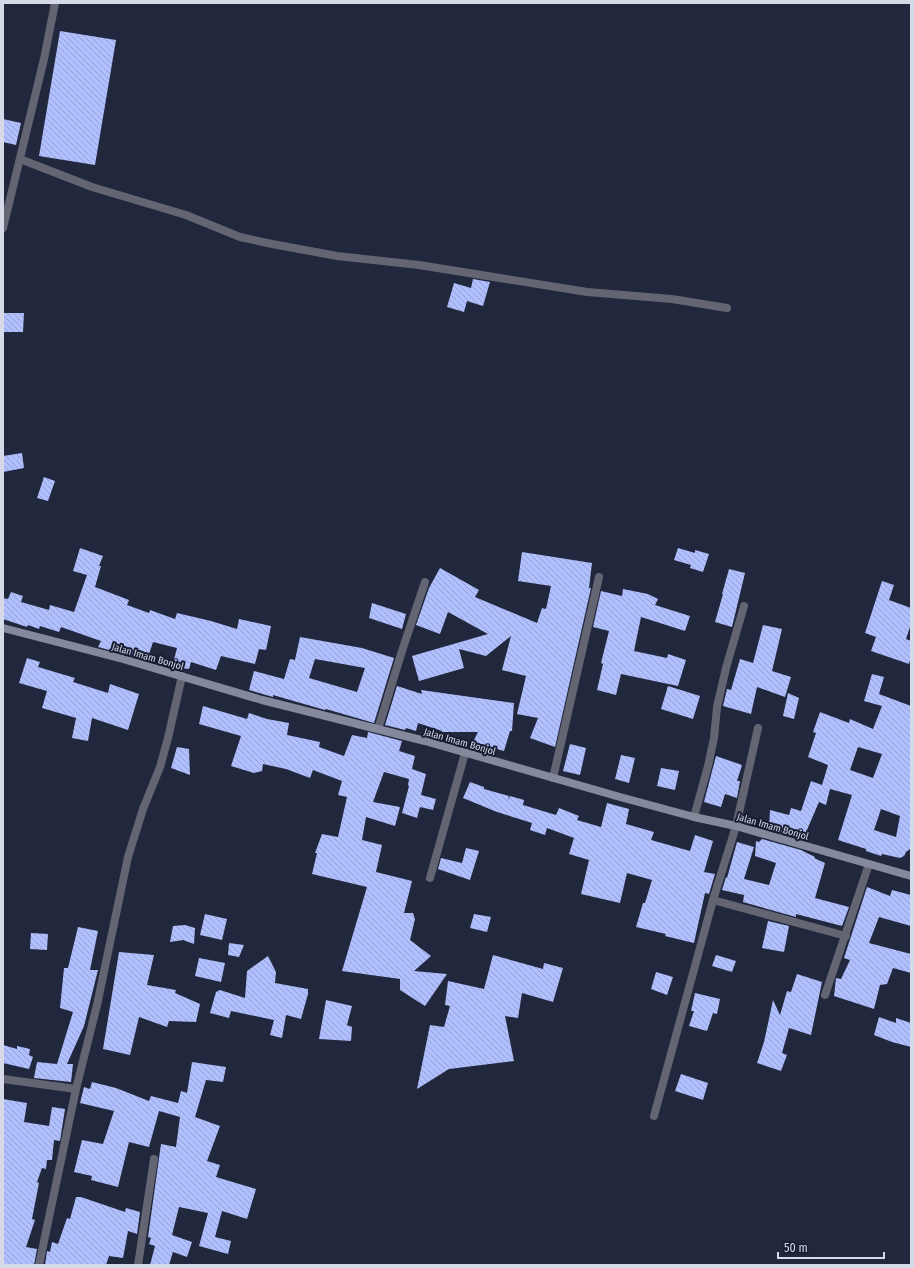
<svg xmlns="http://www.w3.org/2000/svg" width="914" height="1268" font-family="'Fira Sans Condensed',sans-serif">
  <defs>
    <pattern id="building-back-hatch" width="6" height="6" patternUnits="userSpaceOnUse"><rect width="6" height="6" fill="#b0bffe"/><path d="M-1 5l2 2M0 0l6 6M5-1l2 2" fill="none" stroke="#94a0d0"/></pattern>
  </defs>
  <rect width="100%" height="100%" fill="#21273d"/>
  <g fill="url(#building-back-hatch)" fill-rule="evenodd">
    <path d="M 60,31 L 116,40 L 95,165 L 39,156 Z"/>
    <path d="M 3,119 L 21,123 L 16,145 L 3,142 Z"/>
    <path d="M 473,279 L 490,282 L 483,306 L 467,301 L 464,312 L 447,307 L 454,283 L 471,288 Z"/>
    <path d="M 3,313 L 24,313 L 23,332 L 3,332 Z"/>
    <path d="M 22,453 L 24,468 L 3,472 L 3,456 Z"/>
    <path d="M 44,477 L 55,481 L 48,501 L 37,498 Z"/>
    <path d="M 80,548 L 103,556 L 99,566 L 101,566 L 95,587 L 129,600 L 127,605 L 149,613 L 150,610 L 175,619 L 177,613 L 211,621 L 237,629 L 239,619 L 271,626 L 266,650 L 259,649 L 255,664 L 221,656 L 216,670 L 191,662 L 189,669 L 172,667 L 177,648 L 153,642 L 147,660 L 98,647 L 101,641 L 61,627 L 59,632 L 40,626 L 39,629 L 28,625 L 27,627 L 3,619 L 3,598 L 8,599 L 11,592 L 23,596 L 21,602 L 49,610 L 50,605 L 74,612 L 87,575 L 73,571 Z"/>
    <path d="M 678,548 L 695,553 L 695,550 L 709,554 L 703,572 L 690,568 L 691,565 L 674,560 Z"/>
    <path d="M 522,552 L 592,563 L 589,588 L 591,588 L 555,747 L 530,738 L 538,718 L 517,714 L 526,676 L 502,670 L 511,636 L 486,656 L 459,649 L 464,668 L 419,681 L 412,656 L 488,634 L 448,612 L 440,634 L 416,625 L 429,588 L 440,568 L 479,590 L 475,597 L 537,623 L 542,608 L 546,609 L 551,586 L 518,581 Z"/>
    <path d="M 729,569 L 745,573 L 732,627 L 715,622 L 723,594 L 722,594 Z"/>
    <path d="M 882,581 L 894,585 L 889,600 L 911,608 L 911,624 L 906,639 L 911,641 L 911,656 L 909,664 L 871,651 L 876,637 L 865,633 Z"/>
    <path d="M 623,589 L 648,594 L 658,599 L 655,605 L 690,616 L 685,631 L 641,617 L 634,651 L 667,658 L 668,654 L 686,660 L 678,686 L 621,674 L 616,695 L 597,690 L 603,664 L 601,663 L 609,631 L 593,627 L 601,591 L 622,596 Z"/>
    <path d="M 372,603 L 406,614 L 402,629 L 369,618 Z"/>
    <path d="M 763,625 L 782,629 L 772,671 L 791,677 L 785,697 L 757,687 L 751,714 L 723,706 L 727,689 L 731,690 L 740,659 L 753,663 Z"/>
    <path d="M 300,637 L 362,648 L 394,658 L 374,723 L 326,709 L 325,710 L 297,702 L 273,695 L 273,697 L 249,690 L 254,671 L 284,679 L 290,659 L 295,660 ZM 315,659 L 365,668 L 357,692 L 309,678 Z"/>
    <path d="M 27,658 L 40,662 L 38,667 L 75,678 L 73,682 L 108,693 L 110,684 L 139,694 L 128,730 L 92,718 L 88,741 L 72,738 L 76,718 L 42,708 L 47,691 L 19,683 Z"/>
    <path d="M 872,674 L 884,677 L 879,694 L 911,706 L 910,849 L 906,852 L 904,856 L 900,858 L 882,854 L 881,856 L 866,851 L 866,849 L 838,840 L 852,795 L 830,789 L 826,805 L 819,802 L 803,839 L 769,830 L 770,810 L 789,815 L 791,808 L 801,811 L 811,781 L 822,785 L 828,765 L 808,757 L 816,733 L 813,732 L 820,712 L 849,723 L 850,719 L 873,729 L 882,706 L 864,701 ZM 858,747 L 882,754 L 873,778 L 850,770 ZM 881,809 L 900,816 L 896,837 L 874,830 Z"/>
    <path d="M 397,686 L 422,694 L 421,690 L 514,703 L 512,731 L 510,731 L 504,751 L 473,742 L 478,732 L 442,732 L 442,731 L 418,723 L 416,731 L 406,728 L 405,730 L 385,725 Z"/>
    <path d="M 668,686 L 700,696 L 693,719 L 661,709 Z"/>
    <path d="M 788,693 L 799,698 L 794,719 L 783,716 Z"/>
    <path d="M 203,706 L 247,719 L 249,713 L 267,719 L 289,723 L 287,735 L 320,742 L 319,747 L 344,756 L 352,735 L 367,738 L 368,732 L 402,741 L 399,751 L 415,756 L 412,769 L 426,774 L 421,795 L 436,799 L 433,810 L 420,807 L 417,818 L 402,813 L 409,786 L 408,785 L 409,779 L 384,772 L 373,802 L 400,807 L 395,826 L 366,817 L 362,840 L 382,845 L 376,872 L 412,881 L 404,913 L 413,913 L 415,919 L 410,940 L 431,956 L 414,971 L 447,974 L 425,1006 L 400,990 L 400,979 L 342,971 L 367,887 L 312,874 L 317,853 L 315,853 L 322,834 L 338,837 L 347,797 L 338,795 L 342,781 L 313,770 L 310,778 L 286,769 L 263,764 L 262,771 L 254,773 L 231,766 L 241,736 L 199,724 Z"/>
    <path d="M 570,744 L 586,748 L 580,775 L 563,771 Z"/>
    <path d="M 177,747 L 189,749 L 190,775 L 171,768 Z"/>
    <path d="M 621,755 L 635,758 L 629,783 L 615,779 Z"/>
    <path d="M 716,756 L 742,765 L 737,781 L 740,781 L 737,798 L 725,794 L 721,807 L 704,802 Z"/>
    <path d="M 661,768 L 679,771 L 675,790 L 657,786 Z"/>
    <path d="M 470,782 L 484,787 L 484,789 L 509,796 L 508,800 L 510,796 L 524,800 L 523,805 L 556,815 L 559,808 L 579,816 L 577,820 L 601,827 L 607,803 L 629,809 L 626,824 L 654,832 L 651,840 L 690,851 L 695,835 L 713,841 L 704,872 L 715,874 L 709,894 L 705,893 L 694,943 L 665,936 L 666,934 L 636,927 L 643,903 L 645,903 L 652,880 L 627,873 L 620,903 L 581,894 L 589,860 L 569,854 L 574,838 L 547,828 L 545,835 L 530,830 L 532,823 L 497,812 L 463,798 Z"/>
    <path d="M 762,839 L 801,850 L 815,857 L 814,858 L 825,863 L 815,898 L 849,907 L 842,926 L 796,914 L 796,917 L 743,902 L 744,895 L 722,890 L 726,877 L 727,878 L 737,842 L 754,847 L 744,879 L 769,885 L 776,863 L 755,856 L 756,841 L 759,842 Z"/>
    <path d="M 466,848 L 479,851 L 470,880 L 438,869 L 441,858 L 462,863 Z"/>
    <path d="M 867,887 L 890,896 L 892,890 L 911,895 L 911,926 L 879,917 L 869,943 L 911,954 L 911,973 L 893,968 L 887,984 L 880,985 L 874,1009 L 834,996 L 836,978 L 841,979 L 850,960 L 844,958 Z"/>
    <path d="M 205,914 L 227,919 L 222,940 L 200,935 Z"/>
    <path d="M 474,914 L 491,917 L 487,932 L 470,928 Z"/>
    <path d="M 768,921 L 789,926 L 784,952 L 762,948 Z"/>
    <path d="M 185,925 L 195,928 L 194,944 L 183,940 L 170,942 L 173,926 Z"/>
    <path d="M 78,927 L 98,931 L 90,970 L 98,970 L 84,1026 L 67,1064 L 73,1064 L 71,1082 L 34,1078 L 37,1062 L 57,1064 L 73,1012 L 60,1008 L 64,968 L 68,968 Z"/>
    <path d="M 31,933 L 48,934 L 47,950 L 30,949 Z"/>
    <path d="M 229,943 L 244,945 L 239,957 L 228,955 Z"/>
    <path d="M 119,952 L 154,955 L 147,985 L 176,990 L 175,993 L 200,1004 L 196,1022 L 169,1021 L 167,1027 L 139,1017 L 130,1055 L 103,1049 Z"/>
    <path d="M 493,955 L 543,969 L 544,963 L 563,968 L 553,1002 L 522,993 L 518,1018 L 505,1016 L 514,1061 L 449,1069 L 417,1089 L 430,1025 L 444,1027 L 450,1006 L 445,1005 L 448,981 L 484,989 Z"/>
    <path d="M 716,955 L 736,961 L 732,972 L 712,966 Z"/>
    <path d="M 268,956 L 276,972 L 275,983 L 308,989 L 308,994 L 301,1019 L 286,1015 L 282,1038 L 270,1035 L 274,1020 L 231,1011 L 229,1018 L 210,1013 L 216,992 L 220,990 L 245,998 L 247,971 Z"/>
    <path d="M 199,958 L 225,963 L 221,982 L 195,976 Z"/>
    <path d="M 656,972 L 673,977 L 667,995 L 651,989 Z"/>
    <path d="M 797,974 L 822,982 L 811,1035 L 789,1028 L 782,1053 L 787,1055 L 781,1071 L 757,1063 L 764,1042 L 773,1000 L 780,1015 L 787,991 L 791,992 Z"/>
    <path d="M 695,993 L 720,999 L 717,1014 L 713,1013 L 707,1031 L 689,1026 L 694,1011 L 691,1011 Z"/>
    <path d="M 326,1000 L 352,1006 L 347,1025 L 352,1027 L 351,1041 L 319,1039 Z"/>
    <path d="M 879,1017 L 896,1023 L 896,1018 L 911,1023 L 911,1047 L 892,1042 L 874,1035 Z"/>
    <path d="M 3,1045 L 17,1049 L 17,1046 L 30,1049 L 29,1055 L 33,1057 L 29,1069 L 3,1063 Z"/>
    <path d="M 192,1062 L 226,1067 L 223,1082 L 206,1080 L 195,1117 L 220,1126 L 207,1161 L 220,1165 L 216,1177 L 256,1189 L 247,1219 L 222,1211 L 215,1237 L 231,1241 L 228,1254 L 199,1246 L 208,1213 L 179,1207 L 172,1235 L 192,1242 L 187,1257 L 173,1252 L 169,1265 L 150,1265 L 155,1246 L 149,1244 L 151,1238 L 148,1237 L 161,1144 L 176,1147 L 180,1117 L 159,1111 L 149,1147 L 129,1142 L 118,1187 L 91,1180 L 92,1176 L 74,1172 L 82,1140 L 103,1144 L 114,1111 L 80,1103 L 84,1087 L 90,1089 L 92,1082 L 116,1088 L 149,1101 L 151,1096 L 178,1103 L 181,1091 L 187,1093 Z"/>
    <path d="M 681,1074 L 708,1083 L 703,1100 L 675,1091 Z"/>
    <path d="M 3,1099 L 27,1103 L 24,1122 L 49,1126 L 52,1107 L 65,1109 L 60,1141 L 54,1140 L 52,1160 L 47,1160 L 46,1169 L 42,1168 L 37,1182 L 39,1183 L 32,1219 L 35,1220 L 26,1247 L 37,1249 L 34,1265 L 3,1265 Z"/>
    <path d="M 76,1197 L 81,1197 L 125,1212 L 126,1208 L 140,1212 L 137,1234 L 128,1231 L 123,1258 L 109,1256 L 106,1265 L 45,1265 L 47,1251 L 50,1252 L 52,1242 L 58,1244 L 67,1218 L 70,1219 Z"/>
  </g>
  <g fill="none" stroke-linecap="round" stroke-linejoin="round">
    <g stroke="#636672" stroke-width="8">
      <path d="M 20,159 L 92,187 L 186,215 L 240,237 L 272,244 L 337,256 L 419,265 L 587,292 L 672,299 L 727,308"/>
      <path d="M 3,228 L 44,59 L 55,3"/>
      <path d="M 378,729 L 402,651 L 425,582"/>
      <path d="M 553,778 L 599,577"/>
      <path d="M 694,817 L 708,766 L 714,738 L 717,707 L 726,668 L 744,606"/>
      <path d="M 430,878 L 465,753"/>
      <path d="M 713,900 L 846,936"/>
      <path d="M 825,995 L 869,864"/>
      <path d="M 3,1079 L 76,1089"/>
      <path d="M 654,1116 L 713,900 L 736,826 L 758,728"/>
      <path d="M 39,1265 L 76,1089 L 97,1005 L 128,857 L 143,809 L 160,767 L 168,738 L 182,676"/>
      <path d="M 138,1265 L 154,1159"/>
    </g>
    <path stroke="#84899d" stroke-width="8" d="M 3,628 L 123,659 L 262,700 L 425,741 L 620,797 L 694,817 L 736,826 L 911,876"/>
  </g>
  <g text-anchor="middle" stroke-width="4" stroke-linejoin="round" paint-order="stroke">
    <g font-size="10" fill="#d5d9e8" stroke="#181d33">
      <text transform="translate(148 656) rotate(16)" y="4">Jalan Imam Bonjol</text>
      <text transform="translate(460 741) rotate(16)" y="4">Jalan Imam Bonjol</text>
      <text transform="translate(773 826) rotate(16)" y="4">Jalan Imam Bonjol</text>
    </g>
  </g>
  <rect width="914" height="1268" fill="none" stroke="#d5d9e8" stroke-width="8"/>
  <path d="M778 1252v6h106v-6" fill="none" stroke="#d5d9e8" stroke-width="2"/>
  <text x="784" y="1252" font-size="12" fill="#d5d9e8" stroke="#181d33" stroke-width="3" paint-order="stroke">50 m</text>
</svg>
